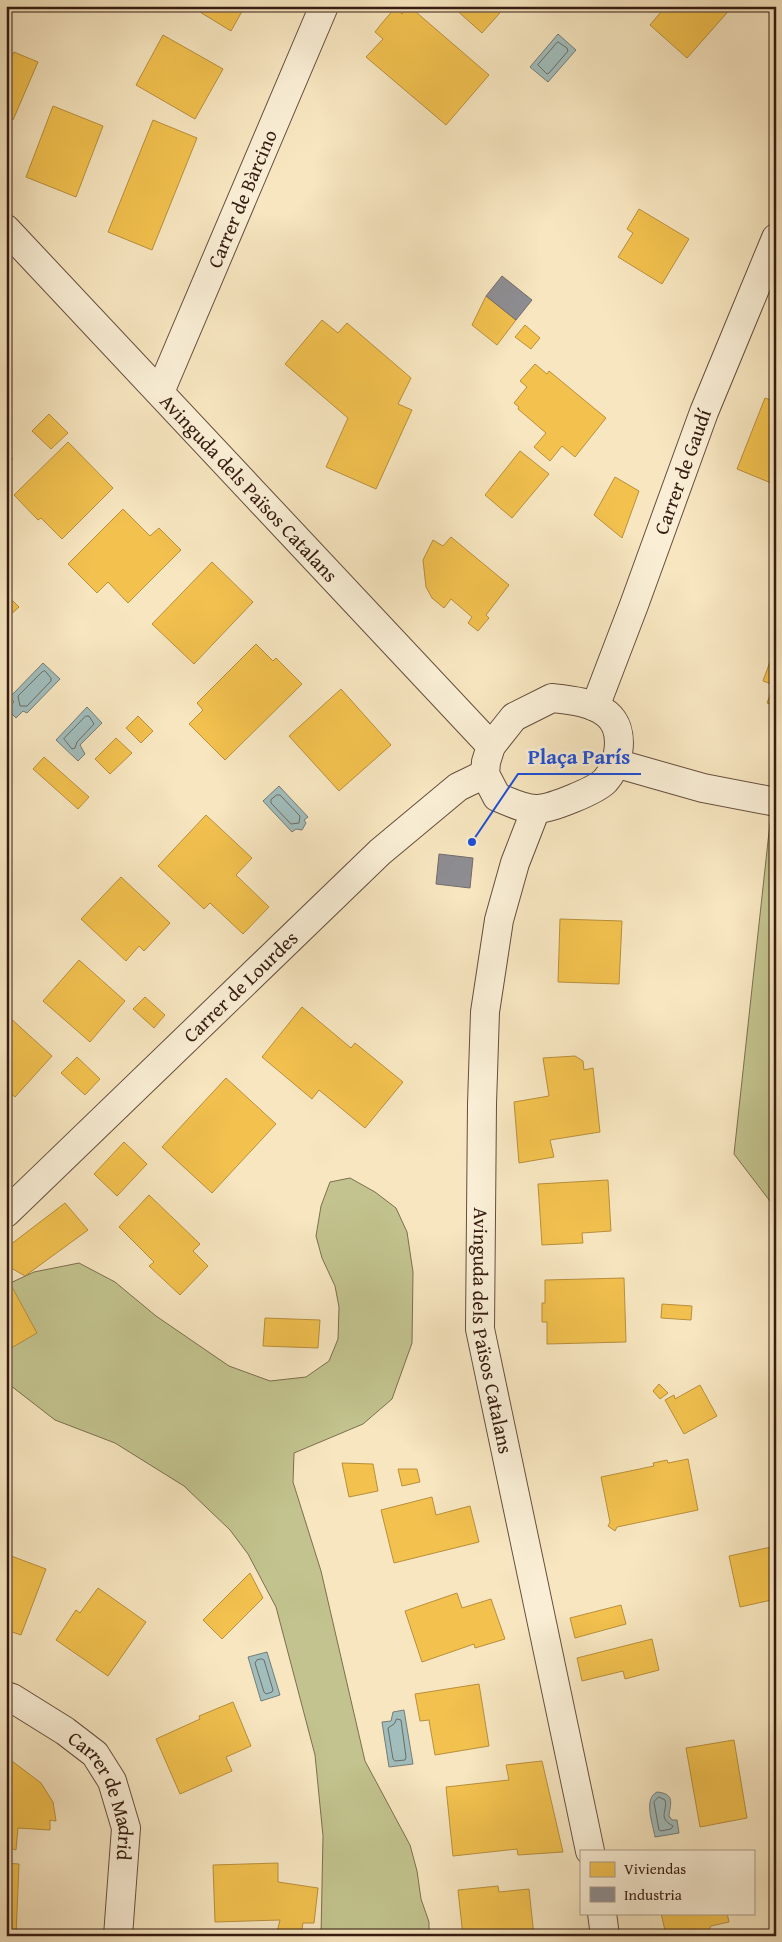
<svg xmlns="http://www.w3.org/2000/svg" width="782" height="1942" font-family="'Gentium Book Plus',serif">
  <rect width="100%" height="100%" fill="#f7e6c0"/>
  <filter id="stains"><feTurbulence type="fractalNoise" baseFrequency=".004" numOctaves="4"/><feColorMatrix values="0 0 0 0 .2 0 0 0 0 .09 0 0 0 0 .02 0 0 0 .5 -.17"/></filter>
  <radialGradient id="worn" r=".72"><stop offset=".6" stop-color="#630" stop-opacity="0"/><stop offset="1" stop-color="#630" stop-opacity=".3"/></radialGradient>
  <g fill="#c2c38e" stroke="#7c6f50">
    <path d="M 770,823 L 776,823 L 776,1209 L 734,1154 Z"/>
    <path d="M 350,1178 L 375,1192 L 396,1208 L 407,1232 L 413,1272 L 412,1343 L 392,1399 L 363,1424 L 294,1453 L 293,1482 L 321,1571 L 365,1761 L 410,1845 L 417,1871 L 421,1899 L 429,1922 L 429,1936 L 321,1936 L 323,1836 L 315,1755 L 276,1607 L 248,1554 L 230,1530 L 184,1486 L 115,1443 L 55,1420 L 6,1382 L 6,1285 L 34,1272 L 79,1263 L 115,1282 L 156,1316 L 229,1366 L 270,1381 L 306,1377 L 329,1361 L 338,1339 L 339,1307 L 335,1286 L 322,1258 L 316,1236 L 321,1206 L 330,1182 Z"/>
  </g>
  <g fill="#a1bdbc" stroke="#767c78">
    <path d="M 558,34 L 576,50 L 548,82 L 530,67 Z"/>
    <path d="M 43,663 L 60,679 L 27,713 L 23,711 L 16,718 L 7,709 L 14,702 L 10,697 Z"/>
    <path d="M 87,707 L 102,723 L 80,745 L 85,754 L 78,761 L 56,740 Z"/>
    <path d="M 279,786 L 308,817 L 304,820 L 306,823 L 302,830 L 296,829 L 292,832 L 263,801 Z"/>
    <path d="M 267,1652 L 280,1695 L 261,1701 L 248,1657 Z"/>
    <path d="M 404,1710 L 413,1764 L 389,1767 L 382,1722 L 391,1721 L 393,1712 Z"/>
    <path d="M 657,1792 C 676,1794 670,1804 669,1816 L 672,1820 L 677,1820 L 679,1833 L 655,1837 C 653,1824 643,1799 657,1792 Z"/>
  </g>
  <g fill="#f2c14e" stroke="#b98f3c">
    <path d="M 190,6 L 245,6 L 231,31 Z"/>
    <path d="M 409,6 L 489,75 L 446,125 L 366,57 L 383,39 L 375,32 L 382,23 L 395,8 L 402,14 Z"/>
    <path d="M 452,6 L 506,6 L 482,33 Z"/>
    <path d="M 666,6 L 733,6 L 687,58 L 650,25 Z"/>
    <path d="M 163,35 L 223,69 L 195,119 L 136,85 Z"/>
    <path d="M 14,52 L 38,62 L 13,120 L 6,117 L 6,53 L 12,56 Z"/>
    <path d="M 53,106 L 103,126 L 76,197 L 26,177 Z"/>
    <path d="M 153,120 L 197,138 L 152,250 L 108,232 Z"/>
    <path d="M 639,209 L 689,239 L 662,284 L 618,257 L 633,233 L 627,229 Z"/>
    <path d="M 486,296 L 516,320 L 497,345 L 472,325 Z"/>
    <path d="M 322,320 L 338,333 L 347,323 L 411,378 L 398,404 L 412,410 L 376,489 L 326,467 L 348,418 L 285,364 Z"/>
    <path d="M 525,325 L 540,338 L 531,349 L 515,337 Z"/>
    <path d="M 535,364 L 547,374 L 549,371 L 606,418 L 575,457 L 562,446 L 550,461 L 534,447 L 546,433 L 518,409 L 519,407 L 514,403 L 527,387 L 520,381 Z"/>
    <path d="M 765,398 L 776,402 L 776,485 L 737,469 Z"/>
    <path d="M 49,414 L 68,433 L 51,449 L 32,431 Z"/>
    <path d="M 68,442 L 113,488 L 62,539 L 41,518 L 38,520 L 14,495 Z"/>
    <path d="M 520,451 L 549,474 L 512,518 L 485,495 Z"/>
    <path d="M 6,453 L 13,459 L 6,466 Z"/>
    <path d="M 615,477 L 639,491 L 622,538 L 594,515 Z"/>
    <path d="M 123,509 L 150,536 L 159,528 L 181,550 L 128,603 L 108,582 L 97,593 L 68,564 Z"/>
    <path d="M 451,537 L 509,585 L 486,615 L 489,618 L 478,631 L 468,623 L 472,617 L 451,599 L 444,608 L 432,598 L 426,587 L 423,560 L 433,540 L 443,546 Z"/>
    <path d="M 212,562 L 253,602 L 194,664 L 152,624 Z"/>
    <path d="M 6,594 L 19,607 L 6,619 Z"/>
    <path d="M 256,644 L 273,661 L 276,658 L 302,684 L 225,760 L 189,724 L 203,710 L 197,703 Z"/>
    <path d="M 776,645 L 776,706 L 767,703 L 774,685 L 763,681 Z"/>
    <path d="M 341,689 L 391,745 L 339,791 L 289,736 Z"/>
    <path d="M 776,710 L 776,724 L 771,722 Z"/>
    <path d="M 138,716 L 153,731 L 141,743 L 126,728 Z"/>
    <path d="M 116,738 L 132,753 L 110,774 L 95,759 Z"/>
    <path d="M 44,757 L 89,797 L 78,809 L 33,769 Z"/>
    <path d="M 206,815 L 252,858 L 236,875 L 269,907 L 243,934 L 210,903 L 204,909 L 158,866 Z"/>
    <path d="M 121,877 L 170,923 L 144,951 L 139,946 L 126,961 L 81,919 Z"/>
    <path d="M 560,919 L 622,921 L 619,984 L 558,982 Z"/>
    <path d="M 79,960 L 125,1001 L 90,1042 L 43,1001 Z"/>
    <path d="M 145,997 L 165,1015 L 154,1028 L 133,1009 Z"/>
    <path d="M 302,1007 L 351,1048 L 355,1043 L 403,1082 L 365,1128 L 319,1090 L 312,1099 L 262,1057 Z"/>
    <path d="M 8,1016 L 52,1056 L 15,1097 L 6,1089 L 6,1018 Z"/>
    <path d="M 575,1056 L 583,1061 L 584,1070 L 593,1068 L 600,1132 L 550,1140 L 554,1157 L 519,1163 L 514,1102 L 549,1096 L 543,1058 Z"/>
    <path d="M 77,1057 L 100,1079 L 85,1095 L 61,1073 Z"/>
    <path d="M 226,1078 L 276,1124 L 212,1193 L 162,1147 Z"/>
    <path d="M 124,1142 L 147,1164 L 117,1196 L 94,1174 Z"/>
    <path d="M 608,1180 L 611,1231 L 582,1233 L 583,1243 L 542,1245 L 538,1184 Z"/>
    <path d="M 149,1195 L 200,1244 L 193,1251 L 208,1266 L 180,1295 L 149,1266 L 154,1262 L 119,1227 Z"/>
    <path d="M 65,1203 L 88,1230 L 25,1276 L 6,1265 L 6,1248 Z"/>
    <path d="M 624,1278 L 626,1342 L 547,1344 L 547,1322 L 542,1322 L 542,1303 L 545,1303 L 545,1280 Z"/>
    <path d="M 12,1287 L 37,1333 L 6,1351 L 6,1290 Z"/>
    <path d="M 662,1304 L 692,1306 L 691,1320 L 661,1318 Z"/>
    <path d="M 265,1318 L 320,1320 L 318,1348 L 263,1346 Z"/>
    <path d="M 659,1384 L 668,1393 L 660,1399 L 653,1391 Z"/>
    <path d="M 700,1385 L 717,1416 L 684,1434 L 665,1400 L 674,1395 L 675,1399 Z"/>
    <path d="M 688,1459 L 698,1510 L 617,1527 L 615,1531 L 608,1526 L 610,1522 L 601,1477 L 654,1466 L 653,1463 L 667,1460 L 668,1463 Z"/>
    <path d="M 342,1463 L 373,1464 L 378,1491 L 349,1497 Z"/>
    <path d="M 398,1469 L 417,1469 L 420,1482 L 402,1486 Z"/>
    <path d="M 432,1497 L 436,1515 L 470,1506 L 479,1542 L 394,1563 L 381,1510 Z"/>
    <path d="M 776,1546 L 776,1599 L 740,1607 L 729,1556 Z"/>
    <path d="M 6,1554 L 46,1569 L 21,1635 L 6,1630 Z"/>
    <path d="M 250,1573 L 263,1598 L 222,1639 L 203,1620 Z"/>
    <path d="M 98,1588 L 146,1622 L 108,1676 L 56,1640 L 76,1610 L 80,1613 Z"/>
    <path d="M 457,1593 L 462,1608 L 491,1599 L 505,1639 L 475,1648 L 474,1644 L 422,1662 L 405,1611 Z"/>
    <path d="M 621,1605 L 626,1624 L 575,1638 L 570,1618 Z"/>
    <path d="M 652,1639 L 659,1670 L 625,1679 L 623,1671 L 582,1681 L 577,1658 Z"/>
    <path d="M 479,1684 L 489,1746 L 435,1755 L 429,1720 L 420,1721 L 415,1694 Z"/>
    <path d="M 233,1702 L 251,1746 L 226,1757 L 232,1771 L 180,1794 L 156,1739 L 200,1719 L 199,1716 Z"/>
    <path d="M 734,1740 L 747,1818 L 700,1827 L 686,1748 Z"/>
    <path d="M 8,1758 L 41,1783 L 53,1802 L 56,1821 L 50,1820 L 50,1830 L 18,1828 L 16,1850 L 13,1849 L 6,1850 Z"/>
    <path d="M 542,1761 L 563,1852 L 518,1855 L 517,1849 L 453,1856 L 446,1787 L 509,1780 L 506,1765 Z"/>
    <path d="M 6,1863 L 19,1864 L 16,1936 L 6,1936 Z"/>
    <path d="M 278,1863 L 278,1882 L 318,1888 L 314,1923 L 303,1923 L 301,1936 L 277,1932 L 280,1920 L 215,1922 L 213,1865 Z"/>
    <path d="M 498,1886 L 499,1892 L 529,1889 L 534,1936 L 463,1936 L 458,1890 Z"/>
    <path d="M 661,1913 L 727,1913 L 729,1922 L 711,1926 L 708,1932 L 700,1934 L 695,1929 L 666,1935 Z"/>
  </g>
  <g fill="#8d8d92" stroke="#736b6b">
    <path d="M 502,276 L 532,300 L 516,320 L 486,296 Z"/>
    <path d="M 439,854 L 473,858 L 470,888 L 436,884 Z"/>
  </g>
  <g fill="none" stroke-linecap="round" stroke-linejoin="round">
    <g stroke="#6b6c66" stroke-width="1">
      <path d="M 558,42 L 567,48 L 568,51 L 549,73 L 547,74 L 538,65 Z"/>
      <path d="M 45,671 L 51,678 L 51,681 L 27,706 L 20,706 L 18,696 L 42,672 Z"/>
      <path d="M 86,716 L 89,716 L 94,724 L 77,742 L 75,748 L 72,749 L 64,739 Z"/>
      <path d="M 277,795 L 280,795 L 300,816 L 299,823 L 291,824 L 271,803 L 271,800 Z"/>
      <path d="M 262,1659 L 264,1660 L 273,1690 L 272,1692 L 266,1694 L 264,1692 L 255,1663 L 257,1660 Z"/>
      <path d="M 397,1719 L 401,1720 L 406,1757 L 405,1760 L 395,1761 L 393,1759 L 388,1728 L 394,1724 Z"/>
      <path d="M 659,1797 L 665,1800 C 668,1812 657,1817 673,1826 L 671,1829 L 661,1831 L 659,1830 L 654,1802 Z"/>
    </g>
    <defs>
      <g id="minor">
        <path id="s1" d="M 6,229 L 491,746"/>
        <path id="s2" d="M 160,392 L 324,6"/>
        <path d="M 552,698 C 571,700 592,702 607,714 C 626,730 620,764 605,781 C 595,791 552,808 538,809 C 525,810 510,802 497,797 L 485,774 L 486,762 L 491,746 L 514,717 Z"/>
        <path id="s3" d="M 595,707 L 634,605 L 704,412 L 776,238"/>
        <path d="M 615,763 L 703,788 L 776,802"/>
        <path id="s4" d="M 536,809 L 515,863 L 499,920 L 485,1012 L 482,1104 L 480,1329 L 590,1851"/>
        <path id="s5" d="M 6,1213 L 380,852 L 458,787 L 485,774"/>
        <path id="s6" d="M 6,1696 L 12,1698 L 65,1731 L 95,1754 L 112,1781 L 126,1828 L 118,1936"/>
        <path d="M 602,1913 L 605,1936"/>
      </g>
    </defs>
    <use href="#minor" stroke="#664e3d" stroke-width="30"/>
    <use href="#minor" stroke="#faefd6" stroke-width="28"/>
  </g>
  <g text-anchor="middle" stroke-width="5" stroke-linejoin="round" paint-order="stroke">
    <g font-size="20" fill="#351b11" stroke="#faefd6">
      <text dy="7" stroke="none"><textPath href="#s2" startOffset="210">Carrer de Bàrcino</textPath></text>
      <text dy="7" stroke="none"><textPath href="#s3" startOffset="251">Carrer de Gaudí</textPath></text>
      <text dy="7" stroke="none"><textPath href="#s1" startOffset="355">Avinguda dels Països Catalans</textPath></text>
      <text dy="7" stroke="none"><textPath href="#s5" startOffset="326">Carrer de Lourdes</textPath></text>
      <text dy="7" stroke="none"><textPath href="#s4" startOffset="530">Avinguda dels Països Catalans</textPath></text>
      <text dy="7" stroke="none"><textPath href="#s6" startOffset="148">Carrer de Madrid</textPath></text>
    </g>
  </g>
  <path fill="none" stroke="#1d4ed8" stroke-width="2" d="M472 842L518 774H641"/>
  <circle fill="#1d4ed8" stroke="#faefd6" stroke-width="2" cx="472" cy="842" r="5"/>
  <g font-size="21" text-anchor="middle" font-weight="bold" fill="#1d4ed8" stroke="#faefd6" stroke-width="5" stroke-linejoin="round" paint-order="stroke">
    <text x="579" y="764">Plaça París</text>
  </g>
  <rect width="782" height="1942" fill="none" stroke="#f7e6c0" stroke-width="25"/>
  <rect x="8" y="8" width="767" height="1927" fill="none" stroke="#351b11" stroke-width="2.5"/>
  <rect x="12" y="12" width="757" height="1917" fill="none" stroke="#351b11"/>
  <rect x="580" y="1850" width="175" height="65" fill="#faefd6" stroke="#ab9a87"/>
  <rect x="590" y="1862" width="25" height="15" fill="#f2c14e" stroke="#ab9a87"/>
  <text x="624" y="1874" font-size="15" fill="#351b11">Viviendas</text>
  <rect x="590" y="1887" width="25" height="15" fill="#8d8d92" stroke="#ab9a87"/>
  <text x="624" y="1900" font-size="15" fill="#351b11">Industria</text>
  <rect width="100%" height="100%" filter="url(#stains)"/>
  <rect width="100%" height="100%" fill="url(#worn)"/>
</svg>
